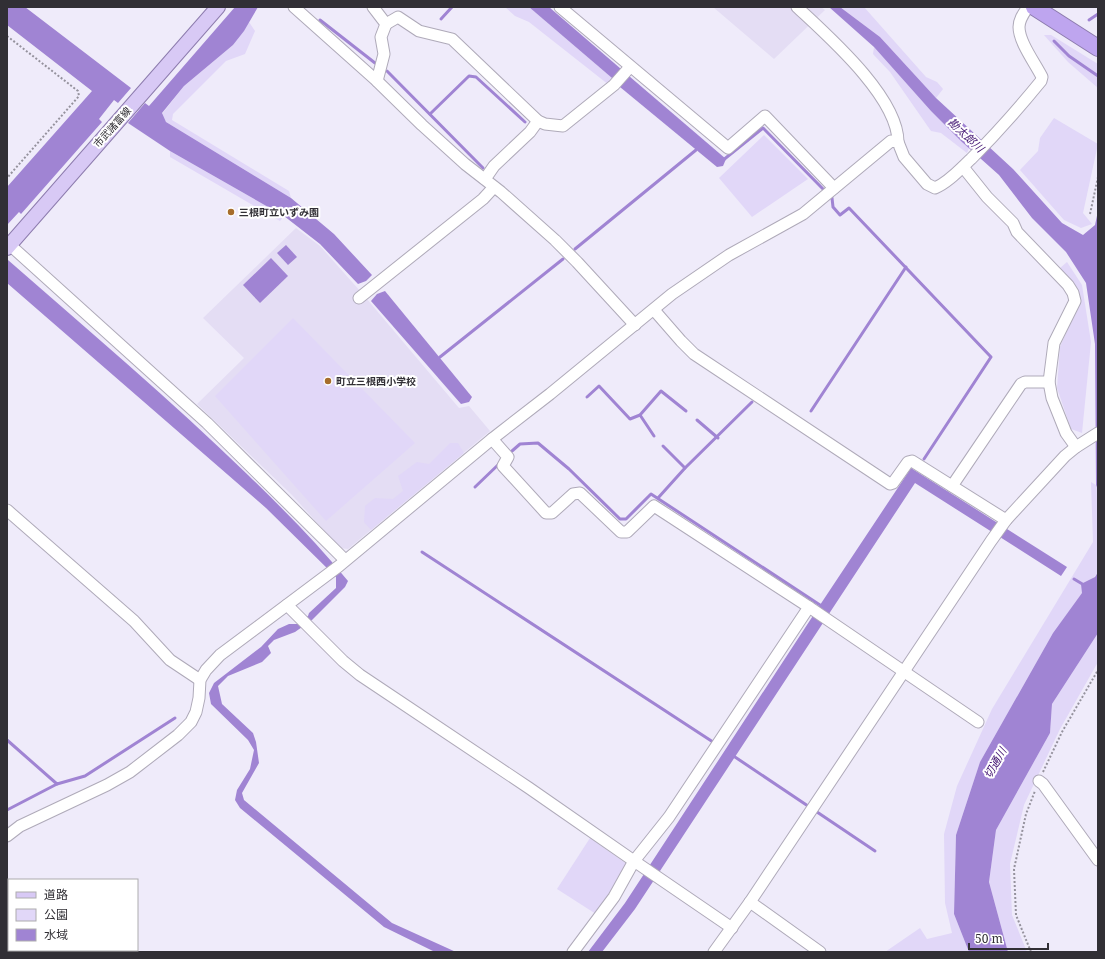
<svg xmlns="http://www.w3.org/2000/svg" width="1105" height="959" font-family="'Noto Serif','Noto Sans JP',serif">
  <rect width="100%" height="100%" fill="#efebfa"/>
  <g fill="#e4ddf4">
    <path d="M 713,7 L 821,7 L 825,10 L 774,59 Z"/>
    <path d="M 296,228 L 320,246 L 361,292 L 459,408 L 469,406 L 490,431 L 348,549 L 340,548 L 292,495 L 197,404 L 244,358 L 203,318 Z"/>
  </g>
  <g fill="#e1d7f8">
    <path d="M 505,7 L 529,7 L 612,78 L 609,85 L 529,22 L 515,16 Z"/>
    <path d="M 840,7 L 864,7 L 926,77 L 937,82 L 943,89 L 936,98 L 880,37 Z"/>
    <path d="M 249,22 L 255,31 L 245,54 L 226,61 L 173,114 L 172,120 L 289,191 L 291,198 L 166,122 L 162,114 L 184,86 L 233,45 Z"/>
    <path d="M 1044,35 L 1051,35 L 1098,64 L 1098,88 L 1068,62 Z"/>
    <path d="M 874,47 L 931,111 L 969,148 L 967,153 L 941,133 L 931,131 L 890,72 L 873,54 Z"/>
    <path d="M 1054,118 L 1098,144 L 1083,213 L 1092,224 L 1081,228 L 1064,220 L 1020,170 L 1038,151 L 1040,138 Z"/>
    <path d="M 764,135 L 808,179 L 752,217 L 719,178 Z"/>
    <path d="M 170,151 L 284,216 L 280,221 L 170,157 Z"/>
    <path d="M 1067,262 L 1082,285 L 1091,342 L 1082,433 L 1071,429 L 1057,388 L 1060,347 L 1080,300 L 1059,269 Z"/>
    <path d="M 293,318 L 415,443 L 326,521 L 215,396 Z"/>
    <path d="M 450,443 L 458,443 L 464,453 L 371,530 L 364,522 L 365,506 L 375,498 L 393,499 L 403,491 L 398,476 L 417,462 L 429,464 Z"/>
    <path d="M 1091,482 L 1096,485 L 1098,490 L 1098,572 L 1053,633 L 980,762 L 956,835 L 954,914 L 969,952 L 885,952 L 920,928 L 927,939 L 952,933 L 945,903 L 944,834 L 957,786 L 992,709 L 1093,542 Z"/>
    <path d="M 1098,633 L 1098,662 L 1060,729 L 1024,805 L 1010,864 L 1012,915 L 1027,952 L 1008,952 L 989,882 L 996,830 L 1050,733 L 1052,704 Z"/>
    <path d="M 590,838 L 628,865 L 596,914 L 557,889 Z"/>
  </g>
  <g fill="#a084d3">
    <path d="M 7,7 L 25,7 L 131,88 L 118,103 L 114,100 L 99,119 L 102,122 L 21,214 L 19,212 L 7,225 L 7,187 L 92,91 L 7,25 Z"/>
    <path d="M 235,7 L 258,7 L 244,31 L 233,45 L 184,86 L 162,113 L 166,122 L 291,198 L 334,234 L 372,275 L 366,281 L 358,284 L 320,244 L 284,216 L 170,151 L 128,123 L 145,103 L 149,106 Z"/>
    <path d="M 529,7 L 549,7 L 621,69 L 617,75 L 612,78 Z"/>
    <path d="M 829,7 L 840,7 L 880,37 L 936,98 L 1013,169 L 1062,223 L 1083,235 L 1095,225 L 1098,211 L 1098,490 L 1096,485 L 1095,344 L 1086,283 L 1066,252 L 1032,218 L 999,175 L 962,142 L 931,111 L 874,47 Z"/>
    <path d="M 629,76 L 726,159 L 723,166 L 717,167 L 620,87 L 623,80 Z"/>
    <path d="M 286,245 L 297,257 L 288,265 L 277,253 Z"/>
    <path d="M 271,258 L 288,276 L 260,303 L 243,285 Z"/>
    <path d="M 8,260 C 89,331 171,400 248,475 C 283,509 317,543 348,581 L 345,587 L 312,620 L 295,632 L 274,640 L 268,646 L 271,653 L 262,662 L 228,676 L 218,686 L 222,704 L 253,733 L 256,742 L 259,763 L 242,793 L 244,800 L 392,923 L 456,952 L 435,952 L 384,927 L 240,808 L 235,800 L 237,790 L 250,769 L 254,750 L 248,740 L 211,704 L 209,693 L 214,683 L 261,647 L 278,629 L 289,624 L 297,624 L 308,616 L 309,613 L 336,588 L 336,577 L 266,508 L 7,283 L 7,261 Z"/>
    <path d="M 385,291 L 472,397 L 469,402 L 461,404 L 371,301 L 377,294 Z"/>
    <path d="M 911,468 L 1067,567 L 1061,576 L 915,483 L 635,909 L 602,952 L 588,952 L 625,903 L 820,605 Z"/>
    <path d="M 1098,572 L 1098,633 L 1052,704 L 1050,733 L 996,830 L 989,882 L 1008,952 L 969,952 L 954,914 L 956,835 L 980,762 L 1053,633 L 1082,593 L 1081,584 L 1095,577 Z"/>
  </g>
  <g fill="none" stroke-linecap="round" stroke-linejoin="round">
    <g stroke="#a084d3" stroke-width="3">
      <path d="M 441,19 L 452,7"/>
      <path d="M 320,20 L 375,63"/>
      <path d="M 1089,20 L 1098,14"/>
      <path d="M 1054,41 L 1069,56 L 1098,76"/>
      <path d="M 387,71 L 483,168"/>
      <path d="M 430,114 L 469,76 L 476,77 L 525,122"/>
      <path d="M 722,161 L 763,128 L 823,189"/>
      <path d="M 832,198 L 833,207 L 840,215 L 849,208 L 991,357 L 924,459"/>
      <path d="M 575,249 L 696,150"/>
      <path d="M 440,357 L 563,259"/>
      <path d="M 587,397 L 599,386 L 630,419 L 640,415 L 661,391 L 686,411"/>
      <path d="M 811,411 L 906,267"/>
      <path d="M 640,415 L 654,436"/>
      <path d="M 697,420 L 718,438"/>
      <path d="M 663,446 L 685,468"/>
      <path d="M 512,451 L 520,444 L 538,443 L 569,469 L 620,519 L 626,519 L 651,494 L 820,605"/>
      <path d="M 475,487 L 500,463"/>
      <path d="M 658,498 L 685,468 L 752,402"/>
      <path d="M 422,552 L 713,742"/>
      <path d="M 1074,579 L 1084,585"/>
      <path d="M 7,740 L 57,784 L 85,776 L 175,718"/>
      <path d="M 732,755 L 808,806"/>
      <path d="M 7,810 L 57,784"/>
      <path d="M 817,812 L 875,851"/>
    </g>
    <defs>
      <g id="minor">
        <path d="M 294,7 L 377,81 L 422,125 L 465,164 L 501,192 L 555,240 L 577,262 L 635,325"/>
        <path d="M 373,7 L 386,24 L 381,37 L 384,54 L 377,81"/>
        <path d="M 560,7 L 728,148 L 765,116 L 834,188"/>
        <path d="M 797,7 C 828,36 898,97 898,142"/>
        <path d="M 386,24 L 398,17 L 419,31 L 452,39 L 538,121 L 545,124 L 563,126 L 614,85 L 630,67"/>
        <path d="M 963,167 L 987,197 L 1013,223 L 1017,232 L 1068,285 L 1073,293 L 1075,301 L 1054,343 L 1049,382 L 1052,398 L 1066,433 L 1076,447"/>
        <path d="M 485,179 L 494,166 L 530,132 L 538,121"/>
        <path d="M 10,245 L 207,423 L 345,560"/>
        <path d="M 359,298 L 483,199 L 494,187"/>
        <path d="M 654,310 L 681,341 L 694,354 L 890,484 L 893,483 L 908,462 L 912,461 L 1006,520"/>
        <path d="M 492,439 L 508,457 L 503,466 L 546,513 L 552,513 L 573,494 L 580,493 L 621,532 L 627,532 L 654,506 L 809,607"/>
        <path d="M 952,486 L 1021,384 L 1025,382 L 1049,382"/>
        <path d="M 7,510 L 134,621 L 170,660 L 200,680"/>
        <path d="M 287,605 L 343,661 L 360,675 L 529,788 L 634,861 L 732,928"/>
        <path d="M 1039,781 L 1043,784 L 1098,860"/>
        <path d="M 7,836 L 20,826 L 107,785 L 130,772 L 178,735 L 191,722 L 196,712 L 199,698 L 200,680 L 206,670 L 220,655 L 339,566 L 492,439 L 550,394 L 672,294 L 729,255 L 803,214 L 891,141 L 898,142 L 904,157 L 927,184 L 935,188 C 949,182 960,169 971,159 C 996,134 1019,108 1041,81 L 1042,77 C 1035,63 1019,42 1019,27 C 1019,19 1024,13 1028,7"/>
        <path d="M 7,895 L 9,896"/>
        <path d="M 750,902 L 820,952"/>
        <path d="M 128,950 L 131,952"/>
        <path d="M 573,952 L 614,897 L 634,861 L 669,817 L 809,607 L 978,722"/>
        <path d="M 714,952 L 750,902 L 991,541 L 1006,520 L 1065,456 L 1076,447 L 1098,433"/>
      </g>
      <path id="major" d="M 7,248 L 218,7"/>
      <path id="highway" d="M 1034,7 L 1098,48"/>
    </defs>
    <use href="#minor" stroke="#afaab9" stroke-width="13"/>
    <use href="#major" stroke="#8d7cae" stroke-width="16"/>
    <use href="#highway" stroke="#8d7cae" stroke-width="18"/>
    <g stroke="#95929d" stroke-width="2" stroke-dasharray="2 2" stroke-linecap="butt">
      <path d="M 7,36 L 78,91 L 79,96 L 7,178"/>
      <path d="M 1090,214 L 1098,177"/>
      <path d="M 1043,772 L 1062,732 L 1098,670"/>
      <path d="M 1031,952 L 1016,915 L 1014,869 L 1026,814 L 1035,791"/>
    </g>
    <use href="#minor" stroke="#fff" stroke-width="11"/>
    <use href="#major" stroke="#d8c9f5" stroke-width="14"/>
    <use href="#highway" stroke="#bea5ef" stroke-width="16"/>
  </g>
  <g fill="#a66d2b" stroke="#fff" stroke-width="1.5">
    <circle cx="231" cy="212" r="4"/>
    <circle cx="328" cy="381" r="4"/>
  </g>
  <g text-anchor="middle" stroke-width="4" stroke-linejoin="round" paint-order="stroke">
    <g font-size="10" fill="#312f35" stroke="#fff">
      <text transform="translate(112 127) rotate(-48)" y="4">市武諸富線</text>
    </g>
    <g font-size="10" font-weight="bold" fill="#312f35" stroke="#fff" text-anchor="start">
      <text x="239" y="216">三根町立いずみ園</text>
      <text x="336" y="385">町立三根西小学校</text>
    </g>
    <g font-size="11" font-style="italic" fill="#401270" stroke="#fff">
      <text transform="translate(966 135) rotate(43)" y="4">勘太郎川</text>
      <text transform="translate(995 763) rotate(-60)" y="4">切通川</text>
    </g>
  </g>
  <rect width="1105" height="959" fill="none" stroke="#312f35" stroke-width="16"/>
  <rect x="8" y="879" width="130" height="72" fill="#ffffff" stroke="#adacae"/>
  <rect x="16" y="892" width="20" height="6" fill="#d8c9f5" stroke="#adacae"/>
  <text x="44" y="899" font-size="12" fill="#312f35">道路</text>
  <rect x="16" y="909" width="20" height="12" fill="#e1d7f8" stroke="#adacae"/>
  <text x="44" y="919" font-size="12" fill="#312f35">公園</text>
  <rect x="16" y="929" width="20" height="12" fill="#a084d3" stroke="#adacae"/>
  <text x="44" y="939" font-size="12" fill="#312f35">水域</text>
  <path d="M969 943v6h79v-6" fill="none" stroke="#312f35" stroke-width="2"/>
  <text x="975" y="943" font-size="12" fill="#312f35" stroke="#ffffff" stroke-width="3" paint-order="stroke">50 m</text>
</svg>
